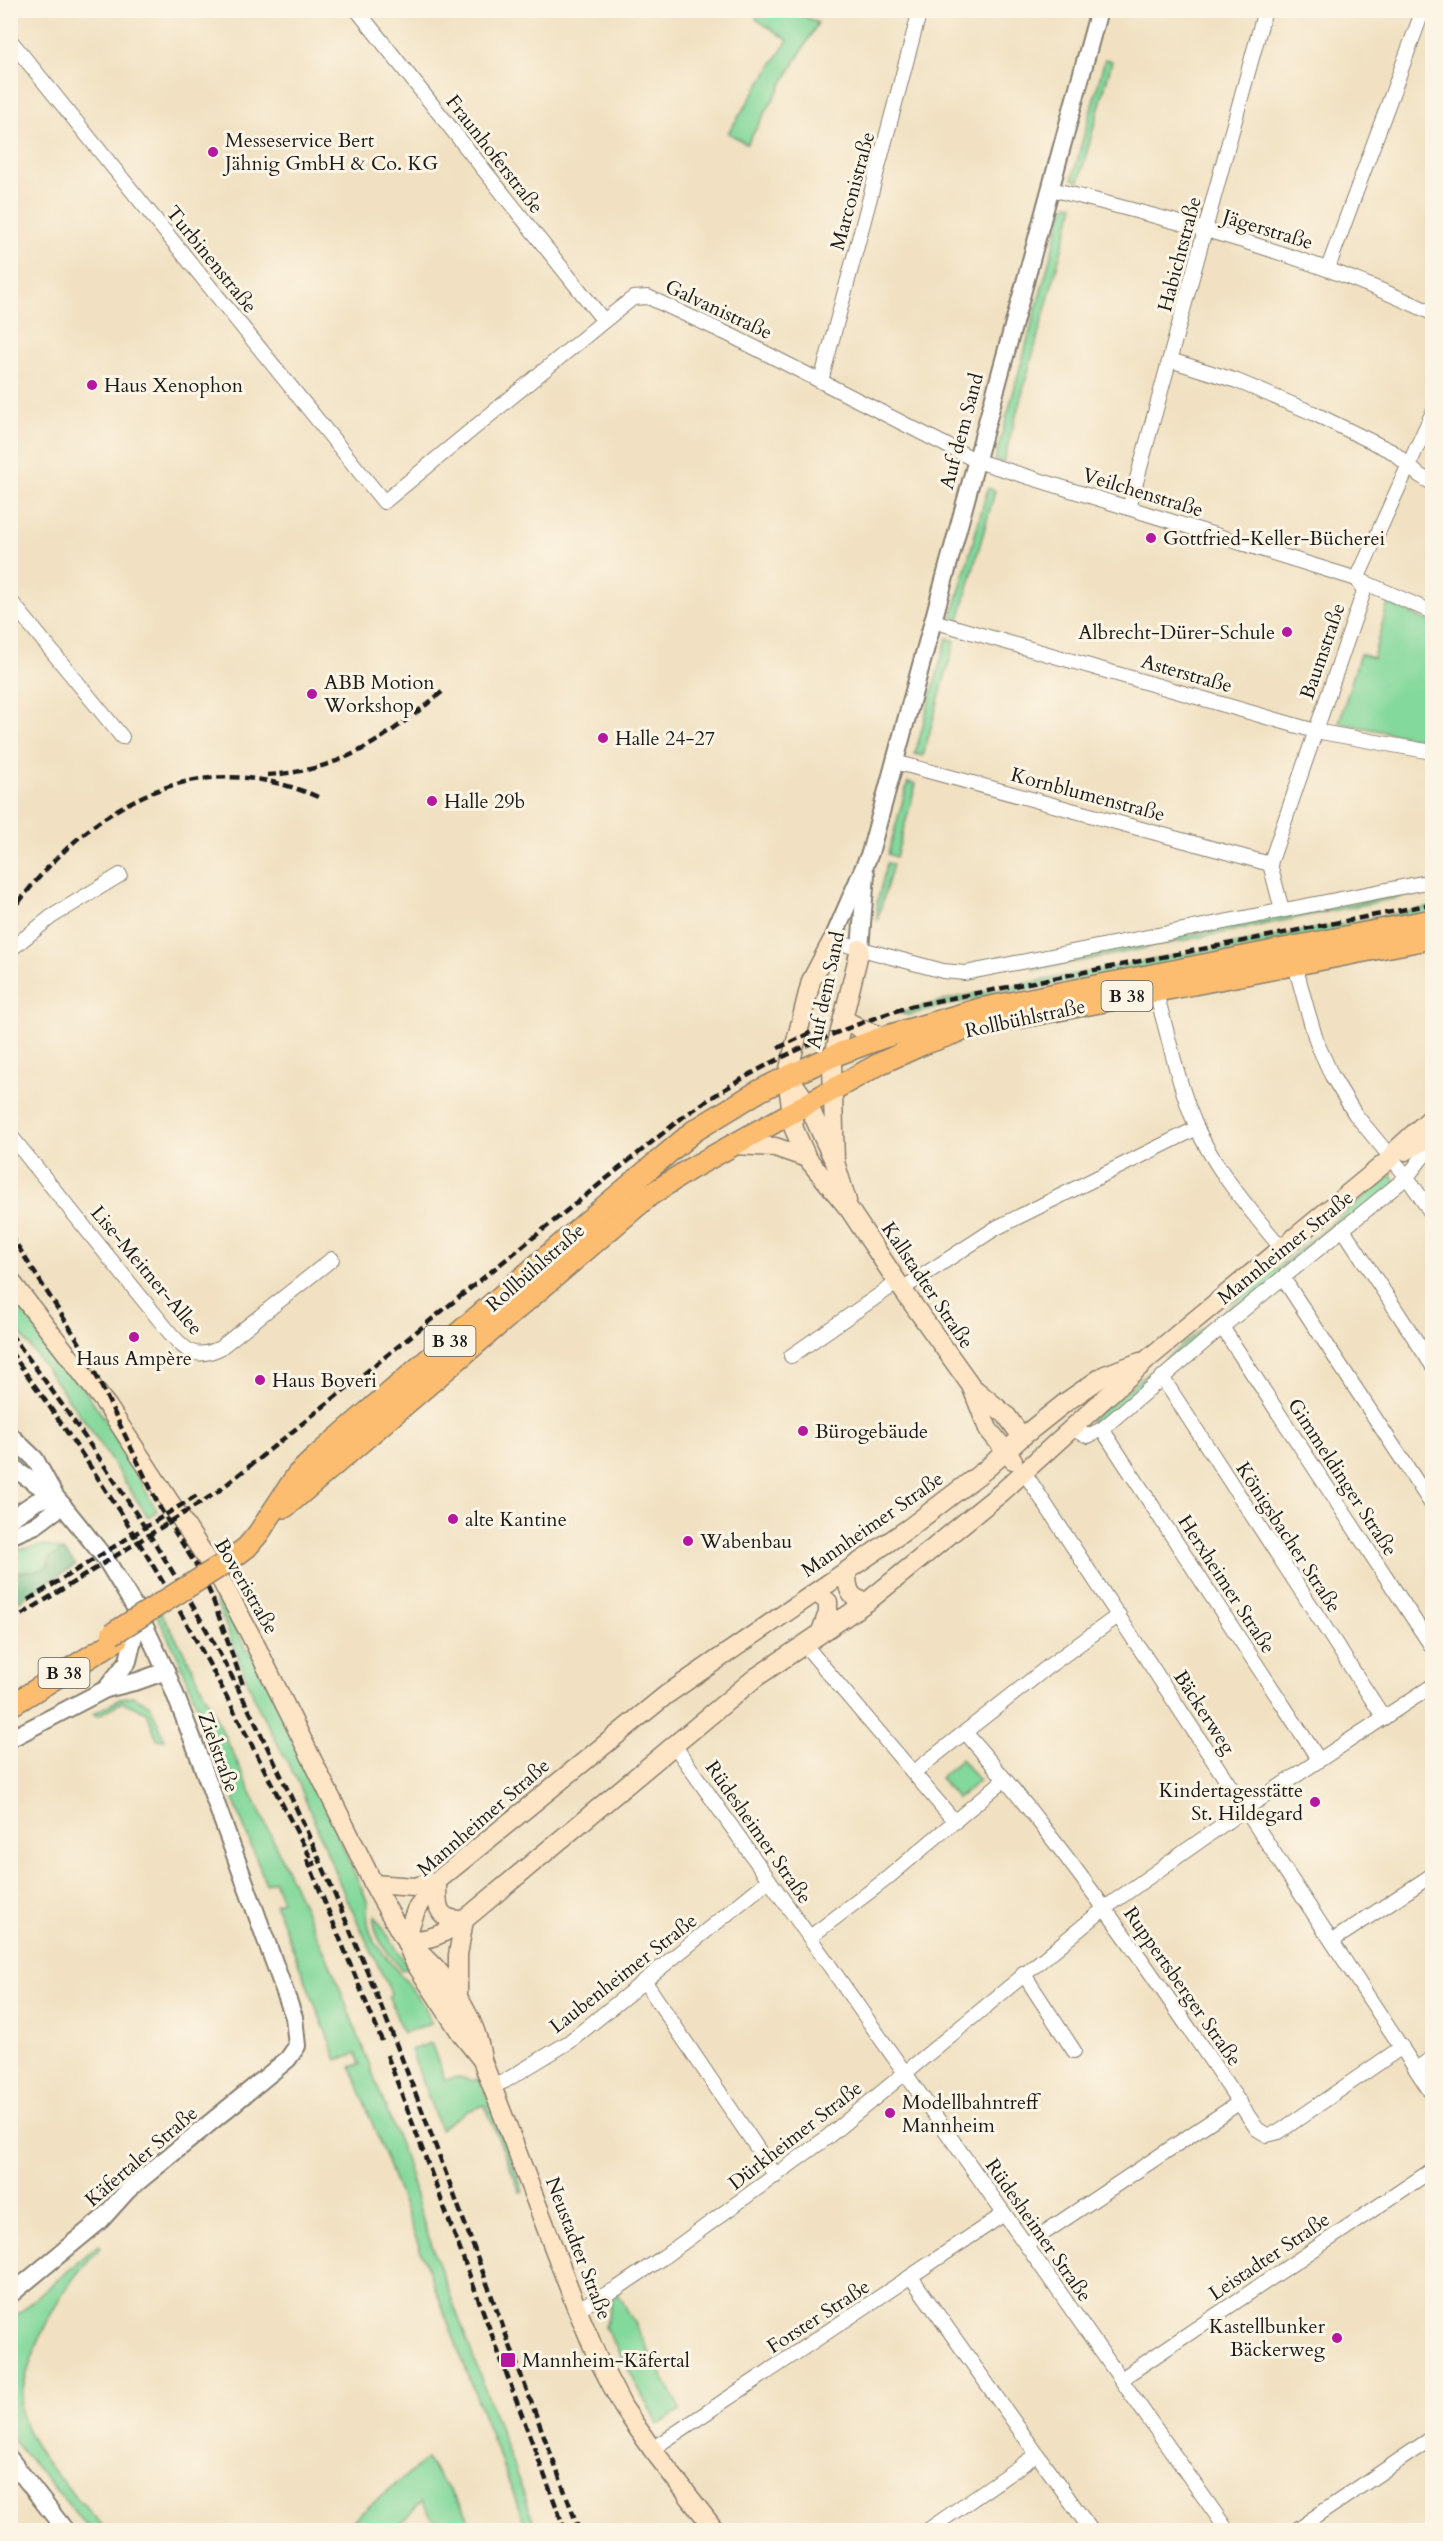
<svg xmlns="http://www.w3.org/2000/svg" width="1443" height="2541" font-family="Cardo,serif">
  <rect width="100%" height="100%" fill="#fcf5e5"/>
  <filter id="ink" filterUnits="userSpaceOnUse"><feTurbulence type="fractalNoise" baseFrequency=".0167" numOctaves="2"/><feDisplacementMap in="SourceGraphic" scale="12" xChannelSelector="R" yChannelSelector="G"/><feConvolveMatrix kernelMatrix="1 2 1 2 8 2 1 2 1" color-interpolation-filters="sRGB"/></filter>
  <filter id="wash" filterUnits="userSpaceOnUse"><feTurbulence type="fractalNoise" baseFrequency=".008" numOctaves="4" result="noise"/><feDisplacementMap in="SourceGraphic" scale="24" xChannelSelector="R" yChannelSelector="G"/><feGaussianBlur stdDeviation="1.35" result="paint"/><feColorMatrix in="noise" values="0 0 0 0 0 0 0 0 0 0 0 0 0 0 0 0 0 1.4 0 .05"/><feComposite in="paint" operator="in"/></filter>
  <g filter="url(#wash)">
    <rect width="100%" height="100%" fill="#f1e1c2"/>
    <g fill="#83d89b" stroke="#507a5c" stroke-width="1.5">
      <path d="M 793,10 L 818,23 L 747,144 L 728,133 L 788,40 L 756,19 L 759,11 Z"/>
      <path d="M 1105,59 L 1112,61 L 1079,181 L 1072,179 Z"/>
      <path d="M 1069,204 L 1074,205 L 1003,463 L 995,460 L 1064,207 Z"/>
      <path d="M 988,488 L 995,491 L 959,620 L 952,618 Z"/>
      <path d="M 1388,603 L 1432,623 L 1432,741 L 1339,723 L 1360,654 L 1373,658 Z"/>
      <path d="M 947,638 L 955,641 L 923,756 L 915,754 Z"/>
      <path d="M 908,782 L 916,784 L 896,857 L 888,854 Z"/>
      <path d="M 887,863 L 893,864 L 877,921 L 877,902 Z"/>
      <path d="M 1432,888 L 1432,891 L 1034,970 L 1033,964 Z"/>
      <path d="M 1432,907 L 1432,914 L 954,1003 L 908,1015 L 900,1013 L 945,1000 L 1013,986 Z"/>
      <path d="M 1391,1175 L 1398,1184 L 1093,1425 L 1089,1421 Z"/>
      <path d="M 14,1299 L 74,1375 L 107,1422 L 157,1511 L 148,1517 L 89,1427 L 11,1321 L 10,1302 Z"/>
      <path d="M 45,1545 L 64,1551 L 50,1557 L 48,1565 L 42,1570 L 11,1573 L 10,1551 Z"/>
      <path d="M 207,1578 L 244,1644 L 260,1667 L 312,1777 L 367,1901 C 367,1913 367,1927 373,1938 C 385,1962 431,2002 430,2024 L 403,2033 L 389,1997 L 391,1993 L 339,1882 L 299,1784 L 257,1705 Z"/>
      <path d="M 155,1602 L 187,1657 L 239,1766 L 334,1973 L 405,2158 L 424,2224 L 537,2530 L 527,2530 L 351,2067 L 360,2064 L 356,2053 L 337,2060 L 275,1904 L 282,1901 L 274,1881 L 266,1884 L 180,1661 L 151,1604 Z"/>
      <path d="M 133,1696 L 150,1705 L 165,1740 L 157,1739 L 147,1712 L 122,1702 L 98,1716 L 93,1714 L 122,1698 Z"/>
      <path d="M 961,1759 L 979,1781 L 957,1799 L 940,1778 Z"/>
      <path d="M 375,1916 L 409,1968 L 401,1970 C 391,1955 370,1935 375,1916 Z"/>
      <path d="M 431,2043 L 445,2080 L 458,2077 L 474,2081 L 478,2078 L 480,2081 L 491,2105 L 523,2191 L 520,2192 L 485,2105 L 467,2111 L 440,2129 L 411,2050 Z"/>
      <path d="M 98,2245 L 101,2247 C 64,2283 40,2328 26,2377 C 23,2390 18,2405 22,2417 C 35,2459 78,2498 107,2530 L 90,2530 L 10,2436 L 11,2320 Z"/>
      <path d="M 616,2289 L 681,2411 L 658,2424 L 605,2327 Z"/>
      <path d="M 426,2459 L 478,2530 L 450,2530 L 447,2525 L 432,2518 L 422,2502 L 394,2530 L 341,2530 Z"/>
    </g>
    <path fill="#6ab883" stroke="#436a50" stroke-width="1.5" d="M 64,1551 L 76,1565 L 11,1606 L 11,1573 L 42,1570 L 48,1565 L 50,1557 Z"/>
  </g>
  <g filter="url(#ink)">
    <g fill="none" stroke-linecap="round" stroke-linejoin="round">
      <defs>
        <g id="minor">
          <path d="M 357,10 L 604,321"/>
          <path d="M 10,40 L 384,502 L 604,321 L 633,298 L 648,297 L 732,336 L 977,461 L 1357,579 L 1432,612"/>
          <path d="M 1051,189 C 1181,222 1311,255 1432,313"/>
          <path d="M 1328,268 L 1423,10"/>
          <path d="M 1170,360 L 1237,381 L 1313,413 L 1393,452 L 1419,475 L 1432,483"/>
          <path d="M 821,381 L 920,10"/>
          <path d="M 1129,508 L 1265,10"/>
          <path d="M 10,600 L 122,737"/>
          <path d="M 933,621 L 1315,731 L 1432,752"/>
          <path d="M 895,762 L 1270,864"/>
          <path d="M 1282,910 L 1270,864 L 1364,591 L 1357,579 L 1432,414"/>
          <path d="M 832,941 L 943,971 L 965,973 L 1432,881"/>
          <path d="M 10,950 L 51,917 L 120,875"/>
          <path d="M 1298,963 L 1298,976 L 1307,1009 L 1317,1043 L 1332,1076 L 1355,1114 L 1407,1177 L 1432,1214"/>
          <path d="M 1155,990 C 1169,1036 1177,1082 1196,1126 C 1215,1170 1252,1212 1282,1249"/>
          <path d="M 10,1135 L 170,1333 C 187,1352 195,1360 220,1348 L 332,1259"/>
          <path d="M 1343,1229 L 1432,1365"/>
          <path d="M 1283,1278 L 1432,1505"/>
          <path d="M 902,1289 L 996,1228 L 1197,1128"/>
          <path d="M 1222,1327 L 1432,1647"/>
          <path d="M 791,1356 L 898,1282"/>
          <path d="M 1162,1377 L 1384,1718"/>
          <path d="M 1072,1429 L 1088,1436 L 1102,1429 L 1222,1327 L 1407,1177 L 1432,1145"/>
          <path d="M 1102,1429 L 1319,1760"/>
          <path d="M 1024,1472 L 1432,2094"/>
          <path d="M 804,1644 L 955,1822"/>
          <path d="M 965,1732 C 1073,1856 1166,1993 1257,2129 L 1267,2135 L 1279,2132 L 1402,2047"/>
          <path d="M 674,1745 L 1227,2530"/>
          <path d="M 914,1772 L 1049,1666 L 1119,1615"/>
          <path d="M 810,1937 L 885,1880 L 1005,1779"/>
          <path d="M 1332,1941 L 1432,1875"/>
          <path d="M 1023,1973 L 1074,2051"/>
          <path d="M 645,1982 L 776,2176"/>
          <path d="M 1416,2069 L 1432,2058"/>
          <path d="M 493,2086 L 505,2081 L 569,2042 L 769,1880"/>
          <path d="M 1026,2245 L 1240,2102"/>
          <path d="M 911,2277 L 1091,2530"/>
          <path d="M 577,2309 L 616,2289 L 662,2258 L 825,2139 L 1105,1908 L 1245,1809 L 1432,1686"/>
          <path d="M 1127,2375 L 1432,2170"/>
          <path d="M 652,2449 L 1004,2214"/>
          <path d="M 928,2530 L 1036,2455"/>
          <path d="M 1296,2530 L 1432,2438"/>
        </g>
        <g id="tertiary">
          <path d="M 832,941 L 870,853 L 1099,10"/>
          <path d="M 860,949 L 866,874"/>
          <path d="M 10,1435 L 35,1459 L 55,1496 L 105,1558 L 139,1614 L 166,1671 L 193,1740 L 294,2017 L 297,2046 L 288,2059 L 128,2190 L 101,2220 L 10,2295"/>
          <path d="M 10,1463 L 19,1472 L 51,1494"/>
          <path d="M 10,1519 L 37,1501 L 55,1496"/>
          <path d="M 10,1536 L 36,1525 L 63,1505"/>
          <path d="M 106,1689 L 128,1661 L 139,1614"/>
          <path d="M 10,1739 L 106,1689 L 138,1681 L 166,1671"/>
          <path d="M 10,2459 L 65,2530"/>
        </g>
        <g id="secondary">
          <path d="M 832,941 L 811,981 L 787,1077 L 794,1129 L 807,1158 L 849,1209 L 902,1289 L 972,1387 L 1006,1415 L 1022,1437"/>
          <path d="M 843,1019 L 863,1030 L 884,1037"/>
          <path d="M 787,1077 C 810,1099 818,1130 833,1158"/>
          <path d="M 733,1145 L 775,1147 L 807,1158"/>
          <path d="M 1406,1151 L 1432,1136"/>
          <path d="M 847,1201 L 835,1162 L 832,1064 L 860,949"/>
          <path d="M 10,1280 L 108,1407 L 222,1582 L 250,1634 L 377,1891 L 405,1940 L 415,1963 L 462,2035 L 482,2060"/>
          <path d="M 972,1388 L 988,1429 L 1013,1460"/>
          <path d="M 847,1571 C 847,1587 848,1599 867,1602"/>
          <path d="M 816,1592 L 828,1602 L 828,1613 L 820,1634"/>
          <path d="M 437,1881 C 437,1904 435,1921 464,1920"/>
          <path d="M 373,1884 L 415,1887 L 437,1881"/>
          <path d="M 405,1940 C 430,1941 444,1934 464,1920 L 755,1678 L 867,1602 L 1002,1492 L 1149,1358 L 1391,1158 L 1397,1149 L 1432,1117"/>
          <path d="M 405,1940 L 416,1910 L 437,1881 L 666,1695 L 909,1528 L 985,1470 L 1022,1437 L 1066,1402 L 1105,1375 L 1140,1362"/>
          <path d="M 407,1941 C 442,1969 477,2014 482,2060 L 577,2309 L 599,2361 L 623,2407 L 652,2449 L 715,2530"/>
          <path d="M 458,1999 L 458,1955 L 464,1920"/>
        </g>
        <g id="primary">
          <path d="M 285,1507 L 650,1195 L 690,1169 L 881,1063 L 923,1044 L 963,1030 L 1006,1020 L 1432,938"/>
          <path d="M 230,1560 L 247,1547 L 258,1534 L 297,1475 L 317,1456 L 604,1207 L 694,1131 L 759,1091 L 787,1077 L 833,1056 L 884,1037 L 980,1009 L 1432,920"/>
          <path d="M 10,1706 L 117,1640"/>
        </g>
      </defs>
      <use href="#minor" stroke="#867e6f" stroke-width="16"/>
      <use href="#tertiary" stroke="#867e6f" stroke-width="20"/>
      <use href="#secondary" stroke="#867e6f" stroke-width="21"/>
      <use href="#primary" stroke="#867e6f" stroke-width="24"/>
      <use href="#minor" stroke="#fff" stroke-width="14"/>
      <use href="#tertiary" stroke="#fff" stroke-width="16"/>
      <use href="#secondary" stroke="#fee5c5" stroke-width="18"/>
      <use href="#primary" stroke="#fcbd6f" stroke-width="21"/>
      <g stroke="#1c1c1c" stroke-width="4.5" stroke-dasharray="9 4.5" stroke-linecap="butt">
        <path d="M 267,775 C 344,771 385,738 442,692"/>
        <path d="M 10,914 C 84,811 190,741 318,797"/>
        <path d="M 778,1048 L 816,1030"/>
        <path d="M 10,1234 L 84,1350 L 161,1510 L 201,1573 L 212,1597 L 243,1685"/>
        <path d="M 10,1333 C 87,1437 161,1545 222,1658 C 327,1856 403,2058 481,2267 C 513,2355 547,2443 579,2530"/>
        <path d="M 10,1351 C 72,1437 131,1525 183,1617 C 230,1699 270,1783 315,1866"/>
        <path d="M 28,1600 L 199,1494"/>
        <path d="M 10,1622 L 216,1493 L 683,1117 C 753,1067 828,1032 911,1006 L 1432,904"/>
        <path d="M 307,1859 L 382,2041"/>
        <path d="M 387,2055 L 565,2530"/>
      </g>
      <defs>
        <path id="primary-bridge" d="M 112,1634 L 230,1560"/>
      </defs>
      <use href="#primary-bridge" stroke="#867e6f" stroke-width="24" stroke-linecap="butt"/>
      <use href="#primary-bridge" stroke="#fcbd6f" stroke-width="21"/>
    </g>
  </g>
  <g fill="#b5179e" stroke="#fcf5e5" stroke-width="2">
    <circle cx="213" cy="152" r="6"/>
    <circle cx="92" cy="385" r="6"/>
    <circle cx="1151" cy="538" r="6"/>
    <circle cx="1287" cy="632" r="6"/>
    <circle cx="312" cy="694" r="6"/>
    <circle cx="603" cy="738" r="6"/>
    <circle cx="432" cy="801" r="6"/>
    <circle cx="134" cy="1337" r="6"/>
    <circle cx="260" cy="1380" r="6"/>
    <circle cx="803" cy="1431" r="6"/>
    <circle cx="453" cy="1519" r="6"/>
    <circle cx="688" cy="1541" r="6"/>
    <circle cx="1315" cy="1802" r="6"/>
    <circle cx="890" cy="2113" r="6"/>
    <circle cx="1337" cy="2338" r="6"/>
    <rect x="500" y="2352" width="16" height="16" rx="3"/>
  </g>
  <g text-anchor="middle" stroke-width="6" stroke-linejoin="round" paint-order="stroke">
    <g fill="#fcf5e5" stroke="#5f5d58" stroke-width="1.5">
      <rect x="1101.5" y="981" width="51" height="30" rx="4.5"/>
      <rect x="424.5" y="1326" width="51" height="30" rx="4.5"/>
      <rect x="38.5" y="1658" width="51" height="30" rx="4.5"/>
    </g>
    <g font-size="18" font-weight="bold" fill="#1c1c1c">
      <text x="1127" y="1002">B 38</text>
      <text x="450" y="1347">B 38</text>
      <text x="64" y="1679">B 38</text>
    </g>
    <g font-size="20" fill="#1c1c1c" stroke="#fcf5e5" text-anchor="start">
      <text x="225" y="147">Messeservice Bert<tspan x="225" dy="23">Jähnig GmbH &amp; Co. KG</tspan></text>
      <text x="104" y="392">Haus Xenophon</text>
      <text x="1163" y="545">Gottfried-Keller-Bücherei</text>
      <text x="1275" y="639" text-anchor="end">Albrecht-Dürer-Schule</text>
      <text x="324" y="689">ABB Motion<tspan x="324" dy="23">Workshop</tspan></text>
      <text x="615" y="745">Halle 24-27</text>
      <text x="444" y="808">Halle 29b</text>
      <text x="134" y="1365" text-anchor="middle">Haus Ampère</text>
      <text x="272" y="1387">Haus Boveri</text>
      <text x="815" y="1438">Bürogebäude</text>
      <text x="465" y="1526">alte Kantine</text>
      <text x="700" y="1548">Wabenbau</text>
      <text x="1303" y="1797" text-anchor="end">Kindertagesstätte<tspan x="1303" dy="23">St. Hildegard</tspan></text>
      <text x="902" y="2109">Modellbahntreff<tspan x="902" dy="23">Mannheim</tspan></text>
      <text x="1325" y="2333" text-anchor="end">Kastellbunker<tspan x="1325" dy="23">Bäckerweg</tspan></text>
      <text x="522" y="2367">Mannheim-Käfertal</text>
    </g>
    <g font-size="20" fill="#1c1c1c" stroke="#fcf5e5">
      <text transform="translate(495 154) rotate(52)" y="7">Fraunhoferstraße</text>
      <text transform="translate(852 191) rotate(-75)" y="7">Marconistraße</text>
      <text transform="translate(1268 229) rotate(17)" y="7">Jägerstraße</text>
      <text transform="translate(1179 254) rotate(-75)" y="7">Habichtstraße</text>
      <text transform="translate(212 259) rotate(51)" y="7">Turbinenstraße</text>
      <text transform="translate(719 309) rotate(25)" y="7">Galvanistraße</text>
      <text transform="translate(961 431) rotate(-75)" y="7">Auf dem Sand</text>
      <text transform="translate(1143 492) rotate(17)" y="7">Veilchenstraße</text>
      <text transform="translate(1322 651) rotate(-71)" y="7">Baumstraße</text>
      <text transform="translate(1187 673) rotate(16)" y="7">Asterstraße</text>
      <text transform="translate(1088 794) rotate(15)" y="7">Kornblumenstraße</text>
      <text transform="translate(825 990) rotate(-78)" y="7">Auf dem Sand</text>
      <text transform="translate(1025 1018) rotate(-12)" y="7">Rollbühlstraße</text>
      <text transform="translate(1285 1247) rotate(-39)" y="7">Mannheimer Straße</text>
      <text transform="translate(535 1267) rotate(-41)" y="7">Rollbühlstraße</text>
      <text transform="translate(147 1270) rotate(50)" y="7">Lise-Meitner-Allee</text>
      <text transform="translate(928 1285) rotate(56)" y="7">Kallstadter Straße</text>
      <text transform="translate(1343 1477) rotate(57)" y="7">Gimmeldinger Straße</text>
      <text transform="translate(872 1524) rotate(-35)" y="7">Mannheimer Straße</text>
      <text transform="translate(1289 1537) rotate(57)" y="7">Königsbacher Straße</text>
      <text transform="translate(1227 1584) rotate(57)" y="7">Herxheimer Straße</text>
      <text transform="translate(247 1586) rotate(60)" y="7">Boveristraße</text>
      <text transform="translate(1205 1712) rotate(57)" y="7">Bäckerweg</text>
      <text transform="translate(219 1752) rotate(70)" y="7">Zielstraße</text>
      <text transform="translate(483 1817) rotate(-41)" y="7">Mannheimer Straße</text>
      <text transform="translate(759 1832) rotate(55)" y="7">Rüdesheimer Straße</text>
      <text transform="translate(623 1973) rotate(-38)" y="7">Laubenheimer Straße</text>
      <text transform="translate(1183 1986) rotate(55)" y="7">Ruppertsberger Straße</text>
      <text transform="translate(795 2135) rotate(-38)" y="7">Dürkheimer Straße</text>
      <text transform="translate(141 2156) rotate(-41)" y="7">Käfertaler Straße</text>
      <text transform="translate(1039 2230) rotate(55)" y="7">Rüdesheimer Straße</text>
      <text transform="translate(579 2248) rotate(69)" y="7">Neustadter Straße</text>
      <text transform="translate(1269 2256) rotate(-34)" y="7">Leistadter Straße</text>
      <text transform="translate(818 2316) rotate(-33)" y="7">Forster Straße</text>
    </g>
  </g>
  <rect width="1443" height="2541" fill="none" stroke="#fcf5e5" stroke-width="36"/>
</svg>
